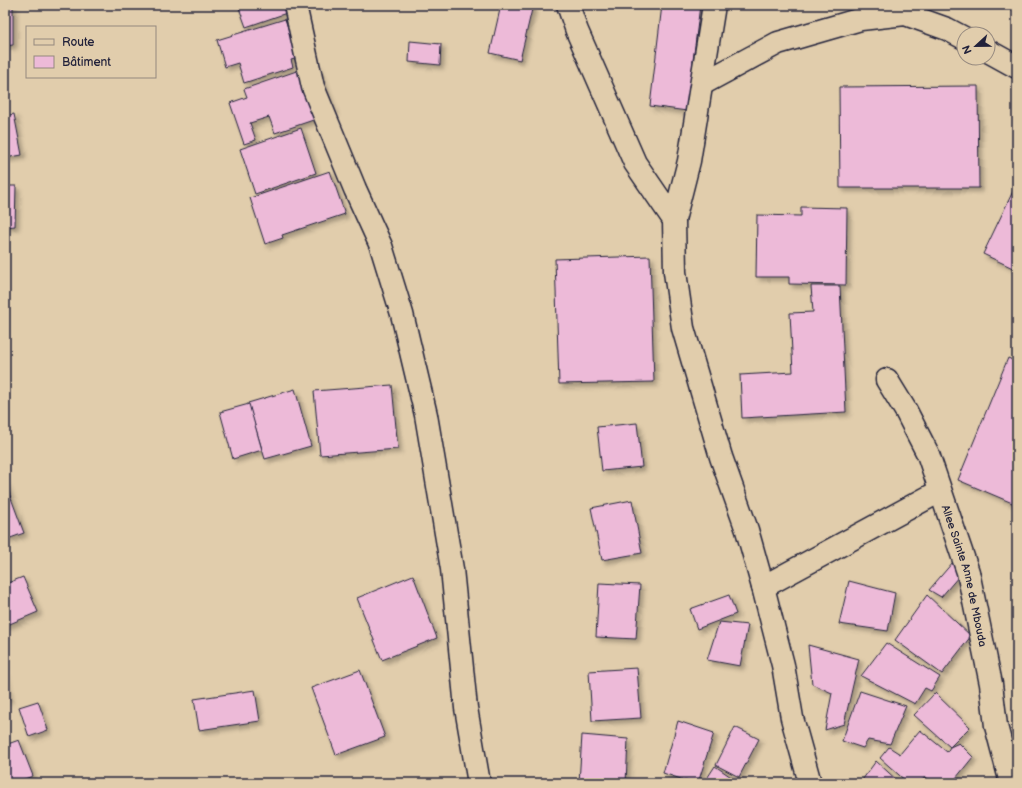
<svg xmlns="http://www.w3.org/2000/svg" width="1022" height="788" font-family="'Balsamiq Sans',sans-serif">
  <defs>
    <filter id="shadow"><feDropShadow dx="3.5" dy="3.5" stdDeviation="2" flood-color="#0004"/></filter>
  </defs>
  <rect width="100%" height="100%" fill="#e1cdac"/>
  <filter id="ink" filterUnits="userSpaceOnUse"><feTurbulence type="fractalNoise" baseFrequency=".025" numOctaves="2"/><feDisplacementMap in="SourceGraphic" scale="8" xChannelSelector="R" yChannelSelector="G"/><feConvolveMatrix kernelMatrix="1 2 1 2 8 2 1 2 1" color-interpolation-filters="sRGB"/></filter>
  <g filter="url(#ink)">
    <g fill="#edbad8" stroke="#22223b" filter="url(#shadow)">
      <path d="M 5,5 L 13,5 L 13,45 L 5,46 Z"/>
      <path d="M 238,5 L 303,5 L 304,7 L 246,27 Z"/>
      <path d="M 501,5 L 533,5 L 520,60 L 490,53 Z"/>
      <path d="M 662,5 L 700,5 L 687,111 L 650,106 Z"/>
      <path d="M 285,19 L 289,31 L 292,29 L 298,58 L 291,60 L 293,67 L 244,83 L 238,63 L 225,67 L 217,40 Z"/>
      <path d="M 410,41 L 441,44 L 440,65 L 409,62 Z"/>
      <path d="M 317,64 L 334,113 L 275,133 L 269,117 L 250,123 L 256,140 L 244,144 L 230,103 L 247,97 L 244,89 Z"/>
      <path d="M 978,86 L 979,188 L 840,188 L 839,87 Z"/>
      <path d="M 14,114 L 22,155 L 5,158 L 5,116 Z"/>
      <path d="M 301,128 L 316,173 L 255,194 L 240,149 Z"/>
      <path d="M 330,171 L 345,214 L 282,235 L 283,238 L 265,244 L 250,198 Z"/>
      <path d="M 5,186 L 16,186 L 15,226 L 5,227 Z"/>
      <path d="M 1015,187 L 1017,188 L 1017,270 L 983,254 Z"/>
      <path d="M 801,207 L 847,208 L 846,285 L 789,284 L 789,277 L 756,277 L 757,215 L 801,216 Z"/>
      <path d="M 650,256 L 654,382 L 559,384 L 555,259 Z"/>
      <path d="M 811,286 L 840,286 L 846,412 L 742,418 L 740,375 L 793,372 L 790,313 L 813,312 Z"/>
      <path d="M 1008,358 L 1017,362 L 1017,505 L 958,480 Z"/>
      <path d="M 392,385 L 398,449 L 320,455 L 314,391 Z"/>
      <path d="M 295,389 L 311,446 L 265,459 L 248,403 Z"/>
      <path d="M 249,404 L 262,450 L 233,459 L 220,412 Z"/>
      <path d="M 637,423 L 642,467 L 602,471 L 597,427 Z"/>
      <path d="M 5,482 L 24,533 L 5,540 Z"/>
      <path d="M 632,500 L 642,553 L 602,560 L 591,508 Z"/>
      <path d="M 953,562 L 959,576 L 941,597 L 929,590 Z"/>
      <path d="M 413,575 L 437,638 L 382,660 L 357,598 Z"/>
      <path d="M 23,577 L 38,612 L 5,626 L 5,584 Z"/>
      <path d="M 849,581 L 895,593 L 888,631 L 839,624 Z"/>
      <path d="M 599,583 L 640,585 L 636,639 L 596,637 Z"/>
      <path d="M 729,595 L 736,614 L 697,629 L 690,609 Z"/>
      <path d="M 927,595 L 971,636 L 942,674 L 895,640 Z"/>
      <path d="M 719,622 L 748,625 L 740,666 L 707,660 Z"/>
      <path d="M 886,643 L 940,677 L 931,691 L 925,688 L 915,704 L 861,676 Z"/>
      <path d="M 808,645 L 859,659 L 844,724 L 825,730 L 832,693 L 812,684 Z"/>
      <path d="M 637,668 L 641,718 L 592,721 L 589,671 Z"/>
      <path d="M 360,670 L 385,737 L 336,755 L 311,688 Z"/>
      <path d="M 5,674 L 9,699 L 5,700 Z"/>
      <path d="M 255,690 L 260,721 L 199,730 L 194,699 Z"/>
      <path d="M 860,691 L 906,706 L 890,744 L 868,740 L 863,748 L 842,741 Z"/>
      <path d="M 935,693 L 970,727 L 950,747 L 914,715 Z"/>
      <path d="M 38,701 L 48,730 L 29,737 L 19,707 Z"/>
      <path d="M 678,721 L 714,733 L 698,783 L 693,783 L 663,773 Z"/>
      <path d="M 735,727 L 759,739 L 739,777 L 716,765 Z"/>
      <path d="M 920,730 L 947,752 L 950,747 L 959,743 L 973,757 L 952,783 L 933,783 L 926,777 L 918,783 L 908,783 L 880,758 L 889,747 L 900,754 Z"/>
      <path d="M 582,735 L 628,739 L 626,783 L 579,783 Z"/>
      <path d="M 19,740 L 33,776 L 13,783 L 5,783 L 5,745 Z"/>
      <path d="M 876,761 L 900,783 L 860,783 Z"/>
      <path d="M 715,766 L 740,783 L 704,783 Z"/>
    </g>
    <g fill="none" stroke-linecap="round" stroke-linejoin="round">
      <defs>
        <g id="street">
          <path d="M 295,5 L 313,87 L 355,189 L 381,246 L 402,314 L 426,415 L 452,569 L 466,708 L 479,783"/>
          <path d="M 568,5 L 577,31 L 635,163 L 674,220"/>
          <path d="M 714,5 L 689,161 L 674,220 L 675,272 L 683,328 L 721,457 L 747,530 L 763,587 L 783,665 L 792,718 L 810,783"/>
          <path d="M 988,51 L 1017,67"/>
          <path d="M 702,84 L 778,43 L 861,19 L 905,14 L 947,29 L 964,38"/>
          <path id="s1" d="M 887,380 L 906,411 L 928,454 L 968,572 L 991,684 L 996,726 L 1011,783"/>
          <path d="M 763,587 L 940,491"/>
        </g>
      </defs>
      <use href="#street" stroke="#22223b" stroke-width="25"/>
      <use href="#street" stroke="#e1cdac" stroke-width="22"/>
    </g>
  </g>
  <g text-anchor="middle" stroke-width="3" stroke-linejoin="round" paint-order="stroke">
    <g font-size="11" fill="#22223b" stroke="#e1cdac">
      <text dy="4" stroke="none"><textPath href="#s1" startOffset="212">Allee Sainte Anne de Mbouda</textPath></text>
    </g>
  </g>
  <rect width="1022" height="788" fill="none" stroke="#e1cdac" stroke-width="20"/>
  <rect x="10" y="10" width="1002" height="768" fill="none" stroke="#22223b" stroke-width="1.5" filter="url(#ink)"/>
  <rect x="26" y="26" width="130" height="52" fill="#e1cdac" stroke="#95897f"/>
  <rect x="34" y="39" width="20" height="6" fill="#e1cdac" stroke="#95897f"/>
  <text x="62" y="46" font-size="12" fill="#22223b">Route</text>
  <rect x="34" y="56" width="20" height="12" fill="#edbad8" stroke="#95897f"/>
  <text x="62" y="66" font-size="12" fill="#22223b">Bâtiment</text>
  <g transform="translate(976 46) rotate(248)"><circle r="19" fill="#e1cdac" stroke="#95897f"/>
  <path d="M0-3L7 15L0 10L-7 15Z" fill="#22223b"/>
  <text y="-6" font-size="11" font-weight="bold" text-anchor="middle" fill="#22223b">N</text>
  </g>
</svg>
